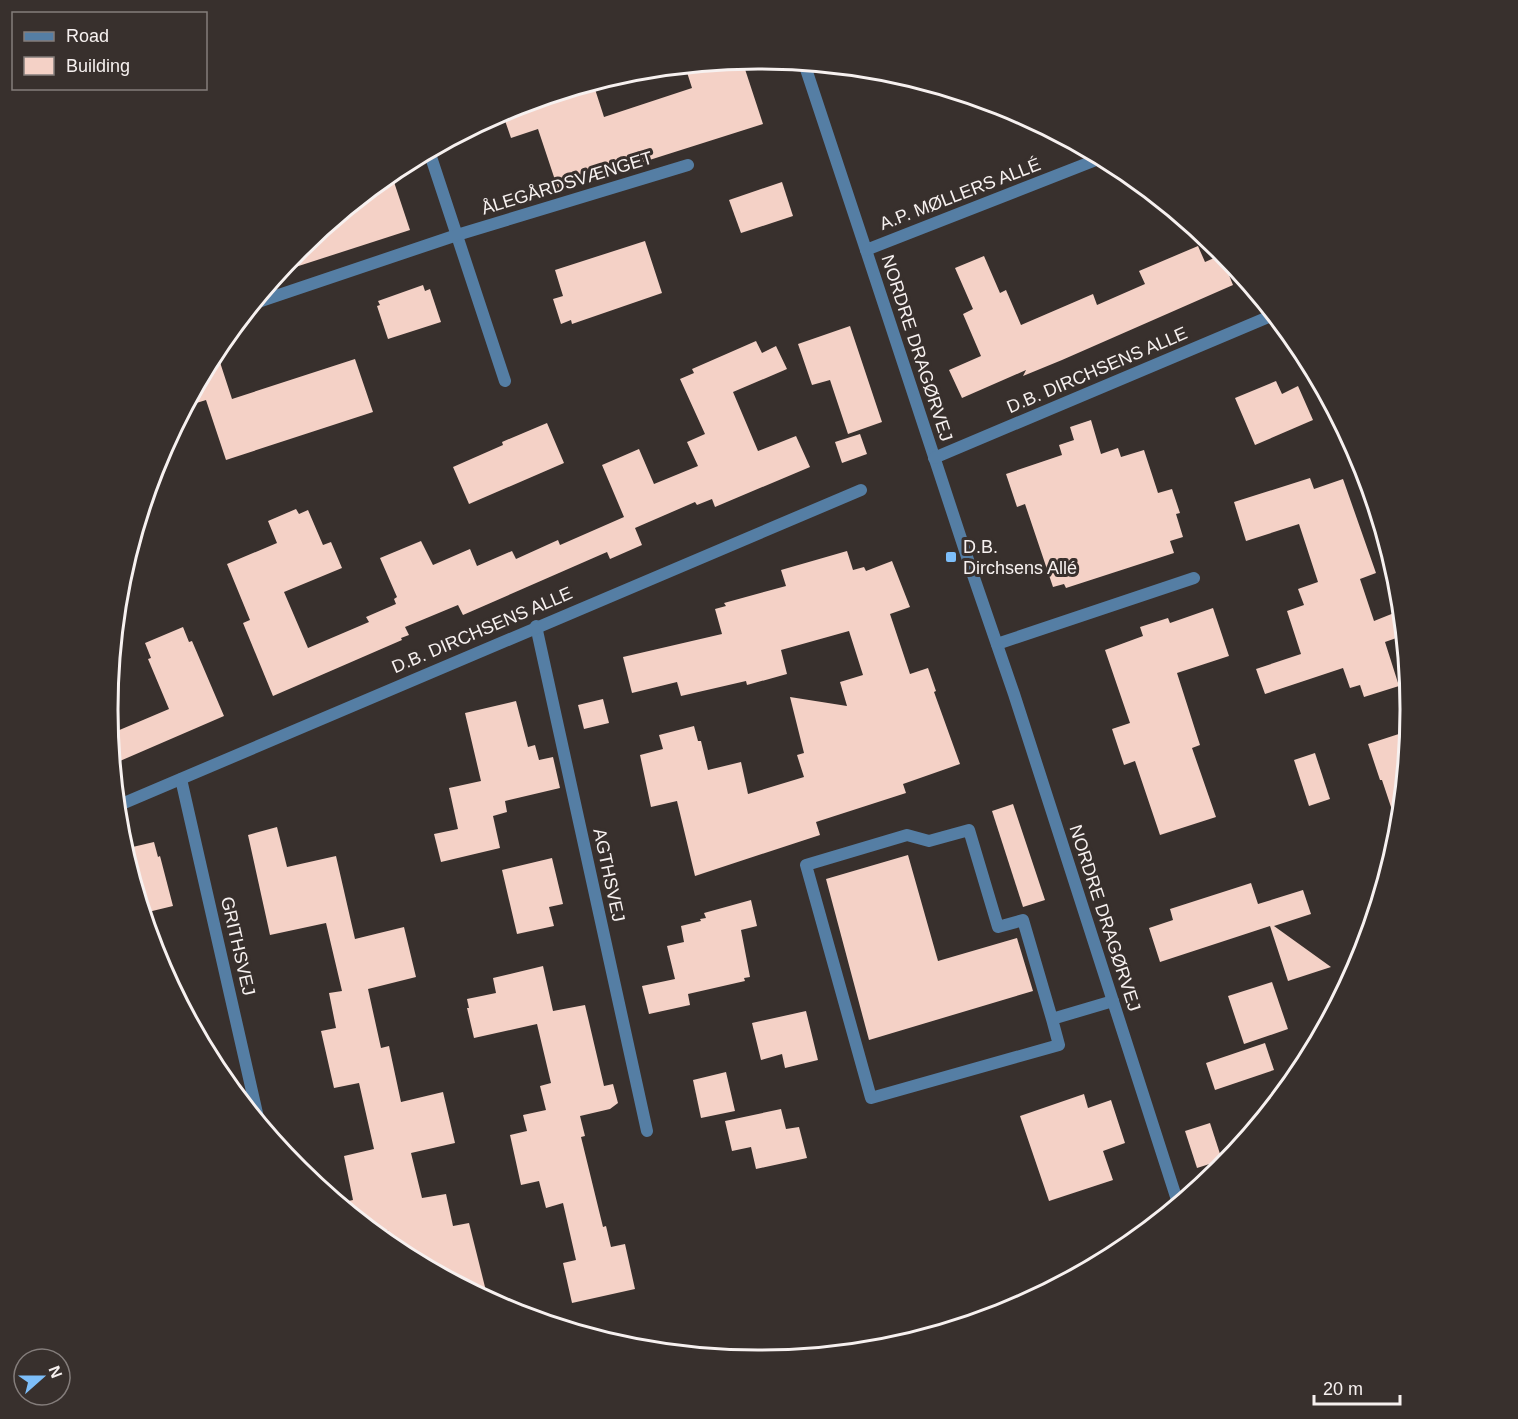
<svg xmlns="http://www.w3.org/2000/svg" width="1518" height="1419" font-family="Arial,sans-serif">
  <rect width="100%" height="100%" fill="#38302d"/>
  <g fill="#f4d1c6">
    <path d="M 742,60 L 763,124 L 558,189 L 538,129 L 511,138 L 502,112 L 510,108 L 593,83 L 604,117 L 692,88 L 685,66 Z"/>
    <path d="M 391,173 L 410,230 L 280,272 L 299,249 Z"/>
    <path d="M 782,182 L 793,216 L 741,233 L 729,200 Z"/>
    <path d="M 645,241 L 662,293 L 572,324 L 571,320 L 561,324 L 553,299 L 563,296 L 555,270 Z"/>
    <path d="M 1198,246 L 1205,262 L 1221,255 L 1233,285 L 1062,360 L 1023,376 L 1026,370 L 962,398 L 949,370 L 981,356 L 963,314 L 973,309 L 955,268 L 984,256 L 1000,293 L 1006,290 L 1021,325 L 1093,294 L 1097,305 L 1145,284 L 1139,271 Z"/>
    <path d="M 423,285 L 425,291 L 430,289 L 441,322 L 388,339 L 377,306 L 380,305 L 378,301 Z"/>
    <path d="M 850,326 L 882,422 L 848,434 L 830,380 L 812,385 L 798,344 Z"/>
    <path d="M 756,341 L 762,353 L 776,346 L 787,369 L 733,392 L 758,451 L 796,436 L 810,467 L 715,507 L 712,499 L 697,505 L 695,502 L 635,528 L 642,545 L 610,559 L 607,552 L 463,615 L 458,605 L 405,627 L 409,635 L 401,638 L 402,640 L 273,696 L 243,623 L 250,620 L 227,564 L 277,543 L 268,521 L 296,509 L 299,514 L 308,510 L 323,545 L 331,542 L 342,568 L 284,592 L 308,648 L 369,622 L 366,617 L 396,604 L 394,599 L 397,597 L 380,558 L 421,541 L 433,565 L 470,549 L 477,566 L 512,551 L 516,559 L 558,540 L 560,545 L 624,517 L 602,465 L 639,449 L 654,484 L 698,466 L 687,442 L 705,434 L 680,379 L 694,373 L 692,369 Z"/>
    <path d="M 216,350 L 232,399 L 355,359 L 373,412 L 226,460 L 206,400 L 187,406 Z"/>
    <path d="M 1276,381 L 1282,394 L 1298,386 L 1313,420 L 1255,445 L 1235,398 Z"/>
    <path d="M 1091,420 L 1101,454 L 1118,448 L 1121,457 L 1144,450 L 1158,493 L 1172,489 L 1180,513 L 1176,514 L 1183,537 L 1170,541 L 1174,553 L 1066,588 L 1064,584 L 1053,587 L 1025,504 L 1017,507 L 1006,474 L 1062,455 L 1059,445 L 1074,440 L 1070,427 Z"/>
    <path d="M 547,423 L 564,463 L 469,504 L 453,467 L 503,445 L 502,442 Z"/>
    <path d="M 860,434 L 867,454 L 842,463 L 835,442 Z"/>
    <path d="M 1310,478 L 1314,489 L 1343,479 L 1376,573 L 1360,579 L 1374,621 L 1394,613 L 1402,636 L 1385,642 L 1399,686 L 1364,697 L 1360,685 L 1350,688 L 1343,668 L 1265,694 L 1256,669 L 1301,654 L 1287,611 L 1304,605 L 1298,589 L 1318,582 L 1299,524 L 1246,541 L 1234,502 Z"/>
    <path d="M 847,551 L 853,570 L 864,567 L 866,571 L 892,561 L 910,607 L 890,614 L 910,674 L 928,668 L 936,691 L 934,692 L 960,764 L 903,784 L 906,793 L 816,822 L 820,835 L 695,876 L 677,801 L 651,807 L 640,755 L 663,749 L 659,735 L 694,726 L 698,741 L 701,741 L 708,770 L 741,762 L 748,794 L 804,777 L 797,755 L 804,753 L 790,697 L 847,706 L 840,682 L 863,675 L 849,631 L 781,650 L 787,674 L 747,685 L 746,681 L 681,696 L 677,682 L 632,693 L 623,657 L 722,634 L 715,609 L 726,606 L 724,603 L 786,586 L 781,570 Z"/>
    <path d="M 1213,608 L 1229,656 L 1177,673 L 1200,745 L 1192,748 L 1216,817 L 1160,835 L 1135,761 L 1124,765 L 1112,729 L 1130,723 L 1105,650 L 1143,636 L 1140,627 L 1168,618 L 1170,623 Z"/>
    <path d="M 183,627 L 189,642 L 192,641 L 224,716 L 113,764 L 110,734 L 169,709 L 148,659 L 151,658 L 145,643 Z"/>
    <path d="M 603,699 L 609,723 L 584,729 L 578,705 Z"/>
    <path d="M 516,701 L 528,747 L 535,745 L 539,760 L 553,757 L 560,788 L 505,801 L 507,812 L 493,816 L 500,848 L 441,862 L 434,834 L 458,829 L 449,788 L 481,781 L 465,713 Z"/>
    <path d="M 1408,731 L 1406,753 L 1398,828 L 1382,780 L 1380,780 L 1368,744 Z"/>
    <path d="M 1315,753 L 1330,799 L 1309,806 L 1294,760 Z"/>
    <path d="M 1013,804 L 1045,900 L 1023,907 L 992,811 Z"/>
    <path d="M 277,827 L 287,867 L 336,856 L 355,939 L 404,927 L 416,977 L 368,989 L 381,1048 L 389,1046 L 401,1102 L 443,1092 L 455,1143 L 411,1153 L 422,1198 L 446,1194 L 453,1226 L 469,1223 L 488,1299 L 397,1251 L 392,1247 L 388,1230 L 375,1233 L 339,1203 L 353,1200 L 344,1156 L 374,1149 L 359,1083 L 334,1088 L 321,1031 L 336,1028 L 329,993 L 342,991 L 326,923 L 270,935 L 248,835 Z"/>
    <path d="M 154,842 L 158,857 L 160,856 L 173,906 L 144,913 L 124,849 Z"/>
    <path d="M 908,855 L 938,961 L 1017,938 L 1033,991 L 869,1040 L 826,879 Z"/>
    <path d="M 552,858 L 563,904 L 549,907 L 554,926 L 517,934 L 502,870 Z"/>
    <path d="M 1251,883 L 1258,904 L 1303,890 L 1311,914 L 1274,926 L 1331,967 L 1288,981 L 1270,926 L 1160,962 L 1149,928 L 1173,920 L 1170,909 Z"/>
    <path d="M 751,900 L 757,926 L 741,930 L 750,977 L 744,978 L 745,981 L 688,994 L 690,1005 L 649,1014 L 642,986 L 675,979 L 667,946 L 684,942 L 681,926 L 701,921 L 700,919 L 706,918 L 704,913 Z"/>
    <path d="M 543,966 L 553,1011 L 585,1005 L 604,1086 L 613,1084 L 618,1103 L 610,1109 L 580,1116 L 585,1136 L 581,1137 L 603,1227 L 606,1226 L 611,1247 L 625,1244 L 635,1289 L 572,1303 L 563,1263 L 576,1260 L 563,1203 L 546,1208 L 539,1181 L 521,1185 L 510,1135 L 527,1131 L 523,1115 L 546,1110 L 540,1086 L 551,1083 L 537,1024 L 474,1038 L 467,1008 L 469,1008 L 467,999 L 496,993 L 493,978 Z"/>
    <path d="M 1272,982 L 1288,1029 L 1244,1044 L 1228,996 Z"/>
    <path d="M 806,1011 L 818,1060 L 785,1068 L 782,1054 L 761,1060 L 752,1023 Z"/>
    <path d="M 1265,1043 L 1274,1070 L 1215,1090 L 1206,1063 Z"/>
    <path d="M 726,1072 L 735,1111 L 701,1118 L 693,1080 Z"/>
    <path d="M 1084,1094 L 1088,1108 L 1111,1100 L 1125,1143 L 1103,1151 L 1113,1180 L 1049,1201 L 1020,1116 Z"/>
    <path d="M 781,1109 L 786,1129 L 799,1127 L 807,1158 L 756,1169 L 751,1147 L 732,1151 L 725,1121 Z"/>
    <path d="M 1210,1123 L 1222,1160 L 1197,1168 L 1185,1131 Z"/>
  </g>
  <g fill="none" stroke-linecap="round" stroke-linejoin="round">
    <path stroke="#557ea4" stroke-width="12" d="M 1052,1019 L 1023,920 L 998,927 L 969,830 L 929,841 L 907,835 L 806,865 L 871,1098 L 1059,1045 L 1052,1019 L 1113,1001"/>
    <g stroke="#557ea4" stroke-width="12">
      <path d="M 429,151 L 505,381"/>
      <path d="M 866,250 L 972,572 L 1014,694 L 1178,1203"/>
      <path d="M 255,303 L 457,235 L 688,165"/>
      <path d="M 934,458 L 1273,315"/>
      <path d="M 536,626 L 647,1131"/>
      <path d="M 997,644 L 1194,578"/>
      <path d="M 181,779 L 259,1122"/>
      <path d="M 117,806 L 861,490"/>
    </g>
    <path stroke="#557ea4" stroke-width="12" d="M 804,63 L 866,250 L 1101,158"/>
  </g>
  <rect fill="#7dbef9" stroke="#38302d" stroke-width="2" x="945" y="551" width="12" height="12" rx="3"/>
  <g text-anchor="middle" stroke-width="6" stroke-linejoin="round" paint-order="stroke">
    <g font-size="18" fill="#f7f1f0" stroke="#38302d">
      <text transform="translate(567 183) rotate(-17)" y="6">ÅLEGÅRDSVÆNGET</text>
      <text transform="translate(960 194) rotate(-21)" y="6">A.P. MØLLERS ALLÉ</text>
      <text transform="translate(917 348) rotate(72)" y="6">NORDRE DRAGØRVEJ</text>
      <text transform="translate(1097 370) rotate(-23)" y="6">D.B. DIRCHSENS ALLE</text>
      <text transform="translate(482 630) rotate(-23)" y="6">D.B. DIRCHSENS ALLE</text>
      <text transform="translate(609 875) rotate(78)" y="6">AGTHSVEJ</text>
      <text transform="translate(1105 918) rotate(72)" y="6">NORDRE DRAGØRVEJ</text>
      <text transform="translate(238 946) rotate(77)" y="6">GRITHSVEJ</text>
    </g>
    <g font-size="18" fill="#f7f1f0" stroke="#38302d" text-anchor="start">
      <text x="963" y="553">D.B.<tspan x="963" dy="21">Dirchsens Allé</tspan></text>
    </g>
  </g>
  <path d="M0 0H1518V1419H0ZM758 69H760A640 640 0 0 1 1400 709V710A640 640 0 0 1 760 1350H758A640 640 0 0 1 118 710V709A640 640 0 0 1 758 69Z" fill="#38302d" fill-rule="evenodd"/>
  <path fill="none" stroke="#f7f1f0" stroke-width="3" d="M758 69H760A640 640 0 0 1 1400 709V710A640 640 0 0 1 760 1350H758A640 640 0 0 1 118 710V709A640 640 0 0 1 758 69Z"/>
  <rect x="12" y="12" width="195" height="78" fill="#38302d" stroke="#847d7b" stroke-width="1.5"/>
  <rect x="24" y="32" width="30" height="9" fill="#557ea4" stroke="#847d7b" stroke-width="1.5"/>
  <text x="66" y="42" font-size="18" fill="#f7f1f0">Road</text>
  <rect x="24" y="57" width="30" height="18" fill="#f4d1c6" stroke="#847d7b" stroke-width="1.5"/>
  <text x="66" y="72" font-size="18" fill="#f7f1f0">Building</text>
  <g transform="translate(42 1377) rotate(69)"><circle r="28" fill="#38302d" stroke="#847d7b" stroke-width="1.5"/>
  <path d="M0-4.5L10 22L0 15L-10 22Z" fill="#7dbef9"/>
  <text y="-9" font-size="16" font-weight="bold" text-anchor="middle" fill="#f7f1f0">N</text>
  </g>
  <path d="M1314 1395v9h86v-9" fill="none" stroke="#f7f1f0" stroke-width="3"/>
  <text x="1323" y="1395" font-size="18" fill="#f7f1f0" stroke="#38302d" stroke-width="4.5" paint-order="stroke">20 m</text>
</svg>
